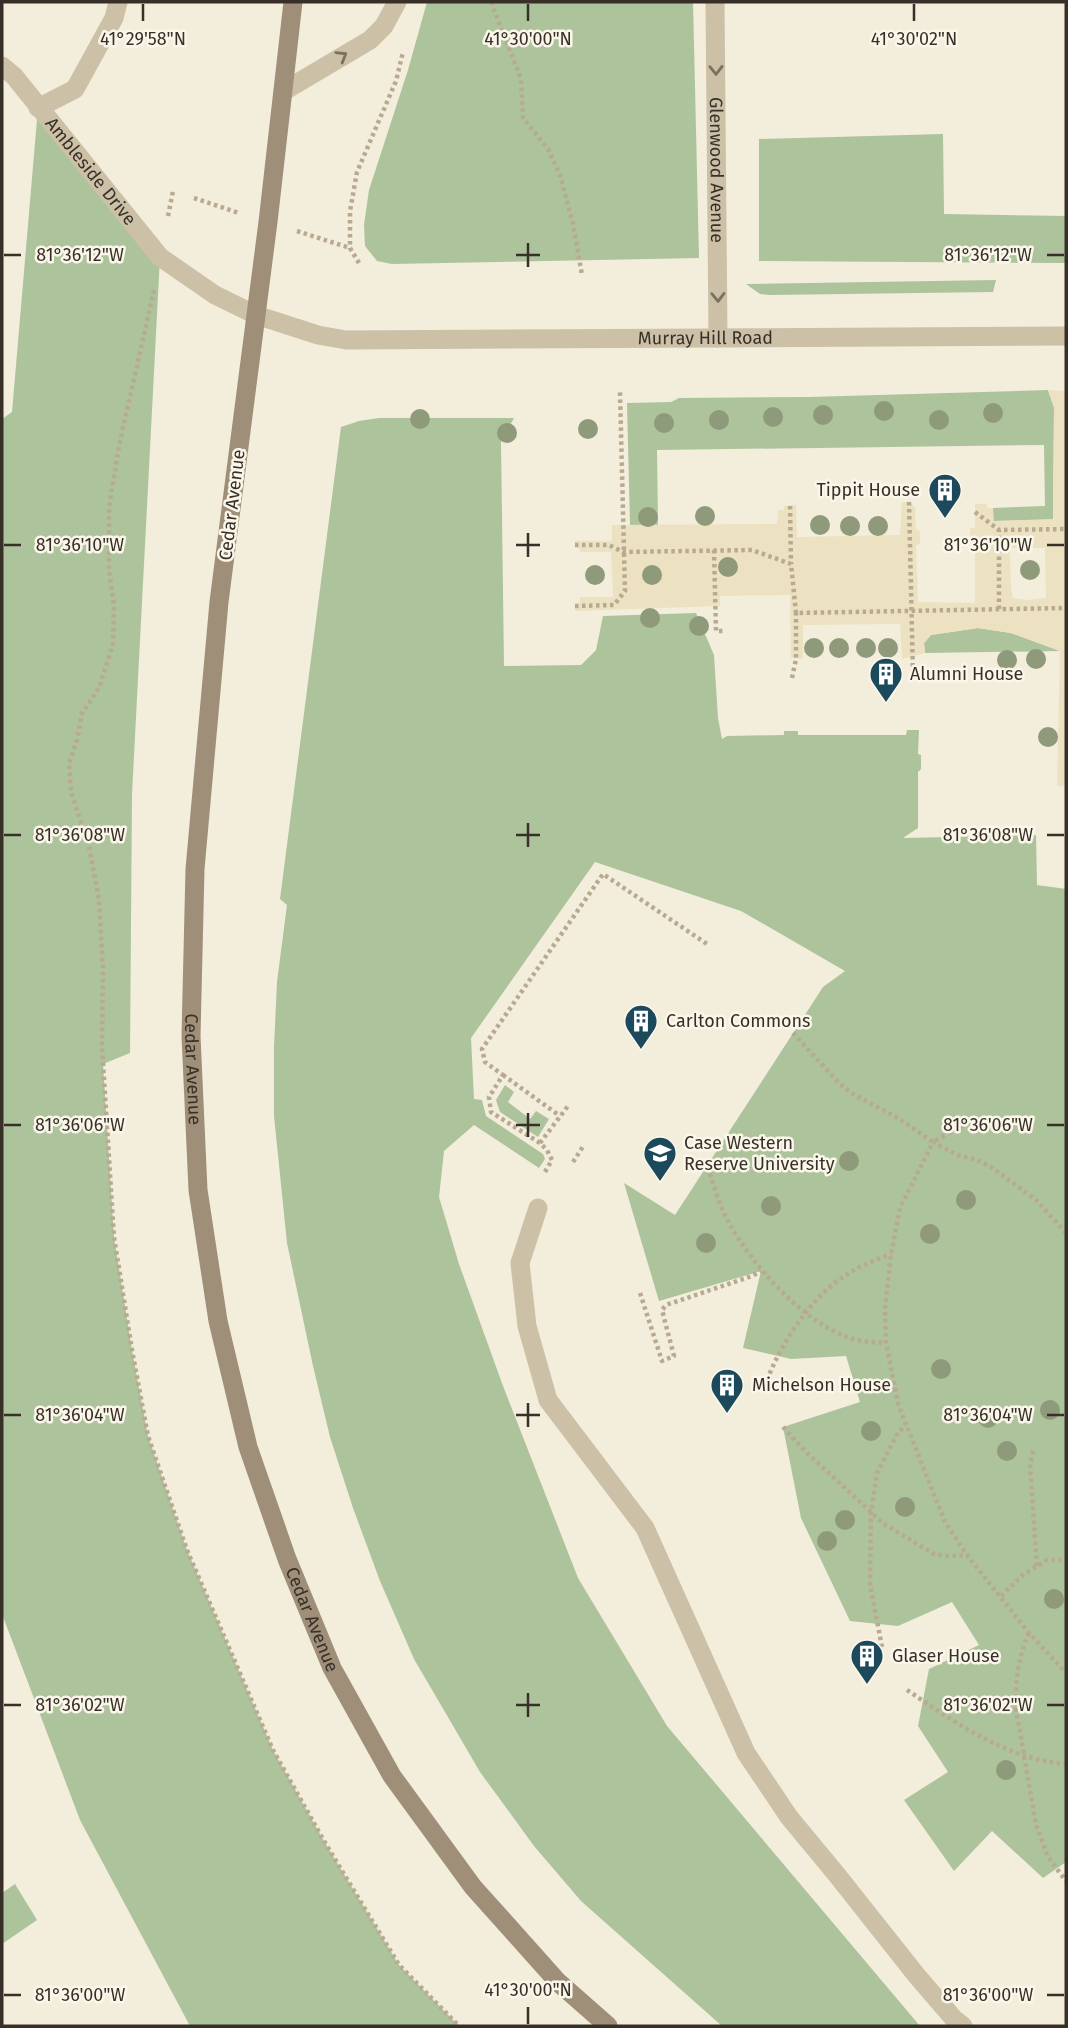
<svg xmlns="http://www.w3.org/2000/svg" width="1068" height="2028" font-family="'Fira Sans',sans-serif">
  <rect width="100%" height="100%" fill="#f3eddc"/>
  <g fill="#adc39b">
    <path d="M 427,2 L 693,2 L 699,258 L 392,264 L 377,261 L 365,246 L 364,225 L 369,190 L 408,70 Z"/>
    <path d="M 38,108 L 160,257 L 132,794 L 130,1053 L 103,1064 L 114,1237 L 132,1350 L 148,1436 L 187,1550 L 273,1750 L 324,1841 L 399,1965 L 459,2026 L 190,2026 L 80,1820 L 2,1614 L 2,419 L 12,412 Z"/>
    <path d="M 943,134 L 944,214 L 1066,216 L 1066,263 L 759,261 L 759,139 Z"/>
    <path d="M 996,280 L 993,292 L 770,295 L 760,294 L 746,284 Z"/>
    <path d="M 1048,390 L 1054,407 L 1053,520 L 993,521 L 993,508 L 1045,506 L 1044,445 L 657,450 L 658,525 L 630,525 L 627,403 L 671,402 L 679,398 L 808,397 Z"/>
    <path d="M 379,418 L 514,418 L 501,442 L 504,666 L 581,665 L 596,650 L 603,616 L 696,613 L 714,655 L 718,718 L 722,739 L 727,736 L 784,735 L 784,731 L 798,731 L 798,735 L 906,735 L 907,730 L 919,730 L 918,754 L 921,755 L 921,769 L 918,772 L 918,828 L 903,838 L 1036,835 L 1037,885 L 1066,889 L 1066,1862 L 1043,1878 L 992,1831 L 954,1871 L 904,1800 L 948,1772 L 918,1726 L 929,1669 L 979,1645 L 952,1602 L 898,1626 L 850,1621 L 801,1518 L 783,1427 L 860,1402 L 846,1356 L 791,1359 L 743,1348 L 761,1271 L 659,1301 L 624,1183 L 675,1215 L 823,987 L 845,971 L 741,911 L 595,862 L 471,1038 L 474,1099 L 482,1100 L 486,1116 L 543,1154 L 545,1159 L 539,1168 L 474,1125 L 444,1151 L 439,1197 L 459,1264 L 503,1386 L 578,1578 L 667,1726 L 920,2026 L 722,2026 L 581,1901 L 534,1846 L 480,1772 L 414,1659 L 380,1581 L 353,1508 L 330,1437 L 313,1366 L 287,1243 L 274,1116 L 274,1047 L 277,982 L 287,905 L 280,899 L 341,427 L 359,421 Z"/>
    <path d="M 978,628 L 1011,633 L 1060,651 L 925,653 L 924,643 L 931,635 Z"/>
    <path d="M 505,1085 L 514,1092 L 508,1102 L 530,1119 L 536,1111 L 549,1119 L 538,1137 L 500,1112 L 496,1100 Z"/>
    <path d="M 15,1884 L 37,1920 L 2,1944 L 2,1893 Z"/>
  </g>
  <path fill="#ece2c2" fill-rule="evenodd" d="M 1048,390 L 1066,391 L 1066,786 L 1057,786 L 1060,651 L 1011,633 L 978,628 L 931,635 L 924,643 L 925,653 L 902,659 L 900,624 L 803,625 L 803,659 L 791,658 L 790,595 L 720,596 L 720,606 L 575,611 L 575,606 L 580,602 L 580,597 L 613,597 L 611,552 L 580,552 L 580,549 L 575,545 L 575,541 L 612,541 L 612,525 L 777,524 L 778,510 L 784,510 L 784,506 L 796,505 L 797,537 L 900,535 L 902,502 L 909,502 L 915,507 L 916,529 L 920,531 L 920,544 L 916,545 L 918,602 L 975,603 L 975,545 L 971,544 L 970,528 L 975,528 L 975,504 L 987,504 L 987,508 L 993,508 L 994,521 L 1053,519 L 1054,408 ZM 1012,548 L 1045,548 L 1046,598 L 1028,600 L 1013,598 L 1011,588 L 1010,553 Z"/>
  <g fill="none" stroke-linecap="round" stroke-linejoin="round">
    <g stroke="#b8aa91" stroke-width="4.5" stroke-dasharray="3.5 3.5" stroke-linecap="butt">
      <path d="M 491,2 L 521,79 L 523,118 L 548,149 L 560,175 L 573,224 L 582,275"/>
      <path d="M 194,198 L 239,213"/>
      <path d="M 168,216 L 173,191"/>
      <path d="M 297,231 L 350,248"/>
      <path d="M 359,263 L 350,248 L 350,211 L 357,172 L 396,81 L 403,52"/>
      <path d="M 154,290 L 119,446 L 109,507 L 109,570 L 114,606 L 113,644 L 99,688 L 82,713 L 77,740 L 69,763 L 71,792 L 89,846 L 99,900 L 103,969 L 102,1047 L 114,1237 L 132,1350 L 148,1436 L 187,1550 L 273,1750 L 324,1841 L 399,1965 L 459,2026"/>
      <path d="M 909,502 L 913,676"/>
      <path d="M 790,506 L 791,564"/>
      <path d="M 975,512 L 999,530"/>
      <path d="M 575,545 L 609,545 L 623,552 L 752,550 L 791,564 L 796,613 L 1066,608"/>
      <path d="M 714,550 L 716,631 L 724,631"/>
      <path d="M 575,606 L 614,605 L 625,591 L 620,392"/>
      <path d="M 999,609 L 999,530 L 1066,529"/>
      <path d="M 792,678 L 796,659 L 796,613"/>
      <path d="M 793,1033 L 839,1083 L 851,1093 L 898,1118 L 933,1142 L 976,1118"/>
      <path d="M 503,1075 L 560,1116"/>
      <path d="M 540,1143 L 568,1106"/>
      <path d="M 573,1162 L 584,1145"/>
      <path d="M 708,1167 C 714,1186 719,1206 729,1223 C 753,1266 805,1325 853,1339 C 864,1342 875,1342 886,1343"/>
      <path d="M 545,1172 L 552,1160 L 547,1150 L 540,1143 L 491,1112 L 489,1097 L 503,1075 L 485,1062 L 482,1049 L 603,874 L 707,944"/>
      <path d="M 1066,1233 L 1036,1200 L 991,1167 L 977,1160 L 957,1155 L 933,1142 L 900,1208 L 891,1254 L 885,1309 L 886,1343 L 898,1404 L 945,1522 L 967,1555 L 1029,1633 L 1066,1673"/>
      <path d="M 640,1293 L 662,1361 L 674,1356 L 662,1310 L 666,1305 L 752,1276 L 761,1271"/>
      <path d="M 767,1380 C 782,1342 811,1297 846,1275 C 859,1266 875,1260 891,1254"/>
      <path d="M 783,1427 L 807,1453 L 884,1524 L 934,1554 L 947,1556 L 967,1555"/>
      <path d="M 1033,1451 L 1030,1465 L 1037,1567"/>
      <path d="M 1001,1596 L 1023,1575 L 1047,1560 L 1066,1560"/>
      <path d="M 1029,1633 C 1018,1656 1015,1684 1016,1709 L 1036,1825 L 1048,1857 L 1066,1881"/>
      <path d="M 882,1647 L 870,1584 L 871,1513 L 877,1473 L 896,1436 L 905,1425"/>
      <path d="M 907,1690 C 956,1723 1006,1759 1066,1764"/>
    </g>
    <g stroke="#ccc0a7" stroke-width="19">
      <path d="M 284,91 L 370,40 L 384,26 L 397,2"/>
      <path d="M 538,1208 L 520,1263 L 527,1326 L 548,1400 L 645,1528 L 746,1753 L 789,1817 L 837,1875 L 917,1976 L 954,2019 L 963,2026"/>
    </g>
    <g stroke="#ccc0a7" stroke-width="19">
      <path id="s1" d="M 715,2 L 718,338"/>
      <path id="s2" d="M 2,66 L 14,76 L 160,257 L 215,295 L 256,315"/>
      <path d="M 38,108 L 75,89 L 114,18 L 118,2"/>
    </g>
    <path stroke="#ccc0a7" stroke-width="19" id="s3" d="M 256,315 L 318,335 L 346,340 L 1066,336"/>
    <path stroke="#9f8f78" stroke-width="19" id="s4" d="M 293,2 L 268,222 L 219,602 L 195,869 L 191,1036 L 198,1190 L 218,1321 L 248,1447 L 287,1559 L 332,1668 L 392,1776 L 473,1887 L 558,1982 L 608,2026"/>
  </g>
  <g fill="#8f9a7b">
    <circle cx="884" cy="411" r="10"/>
    <circle cx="993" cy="413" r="10"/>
    <circle cx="823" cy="415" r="10"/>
    <circle cx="773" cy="417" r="10"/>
    <circle cx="420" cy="419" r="10"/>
    <circle cx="719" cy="420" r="10"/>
    <circle cx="939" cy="420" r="10"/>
    <circle cx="664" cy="423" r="10"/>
    <circle cx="588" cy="429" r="10"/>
    <circle cx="507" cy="433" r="10"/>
    <circle cx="705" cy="516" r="10"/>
    <circle cx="648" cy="517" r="10"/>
    <circle cx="820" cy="525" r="10"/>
    <circle cx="850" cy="526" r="10"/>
    <circle cx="878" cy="526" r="10"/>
    <circle cx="728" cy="567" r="10"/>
    <circle cx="1030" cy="570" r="10"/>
    <circle cx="595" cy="575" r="10"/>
    <circle cx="652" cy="575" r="10"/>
    <circle cx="650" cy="618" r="10"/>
    <circle cx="699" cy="626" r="10"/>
    <circle cx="814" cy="648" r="10"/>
    <circle cx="839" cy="648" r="10"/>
    <circle cx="866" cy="648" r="10"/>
    <circle cx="888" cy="648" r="10"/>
    <circle cx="1036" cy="659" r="10"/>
    <circle cx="1007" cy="660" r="10"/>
    <circle cx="1048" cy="737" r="10"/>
    <circle cx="849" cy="1161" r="10"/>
    <circle cx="966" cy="1200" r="10"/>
    <circle cx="771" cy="1206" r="10"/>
    <circle cx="930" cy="1234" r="10"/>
    <circle cx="706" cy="1243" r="10"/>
    <circle cx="941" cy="1369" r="10"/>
    <circle cx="1050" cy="1410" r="10"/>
    <circle cx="988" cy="1418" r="10"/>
    <circle cx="871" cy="1431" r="10"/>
    <circle cx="1007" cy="1451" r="10"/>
    <circle cx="905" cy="1507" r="10"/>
    <circle cx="845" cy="1520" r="10"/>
    <circle cx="827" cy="1541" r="10"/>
    <circle cx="1054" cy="1599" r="10"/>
    <circle cx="1006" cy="1770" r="10"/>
  </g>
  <defs><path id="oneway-chevron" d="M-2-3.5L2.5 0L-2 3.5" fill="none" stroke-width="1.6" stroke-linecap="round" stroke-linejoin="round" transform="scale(1.75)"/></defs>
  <g stroke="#7b7161">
    <use href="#oneway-chevron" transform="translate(342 56) rotate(-31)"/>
    <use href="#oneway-chevron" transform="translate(716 70) rotate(89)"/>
    <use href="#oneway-chevron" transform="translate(718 297) rotate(89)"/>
  </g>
  <path fill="none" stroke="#383028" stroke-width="2.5" d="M 143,4 L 143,21M 528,4 L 528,21M 914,4 L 914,21M 528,243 L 528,267M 4,255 L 21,255M 516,255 L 540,255M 1047,255 L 1064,255M 528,533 L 528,557M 4,545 L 21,545M 516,545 L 540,545M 1047,545 L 1064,545M 528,823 L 528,847M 4,835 L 21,835M 516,835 L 540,835M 1047,835 L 1064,835M 528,1113 L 528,1137M 4,1125 L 21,1125M 516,1125 L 540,1125M 1047,1125 L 1064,1125M 528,1403 L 528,1427M 4,1415 L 21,1415M 516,1415 L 540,1415M 1047,1415 L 1064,1415M 528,1693 L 528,1717M 4,1705 L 21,1705M 516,1705 L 540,1705M 1047,1705 L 1064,1705M 4,1995 L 21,1995M 1047,1995 L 1064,1995M 528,2007 L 528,2024"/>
  <defs>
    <symbol id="building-pin" viewBox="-11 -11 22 30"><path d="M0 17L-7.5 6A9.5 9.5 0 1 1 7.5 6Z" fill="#1c495b" stroke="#faf6e9"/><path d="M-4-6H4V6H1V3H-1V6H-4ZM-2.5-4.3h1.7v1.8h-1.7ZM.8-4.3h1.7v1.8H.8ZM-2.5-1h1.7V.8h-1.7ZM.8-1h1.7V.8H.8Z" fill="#fff"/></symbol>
    <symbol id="university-pin" viewBox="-11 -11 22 30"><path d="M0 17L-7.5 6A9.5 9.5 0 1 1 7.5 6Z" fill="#1c495b" stroke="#faf6e9"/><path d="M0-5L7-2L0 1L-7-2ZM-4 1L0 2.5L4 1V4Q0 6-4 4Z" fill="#fff"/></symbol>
  </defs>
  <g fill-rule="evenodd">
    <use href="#building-pin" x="926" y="471" width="38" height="52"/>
    <use href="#building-pin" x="867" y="655" width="38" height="52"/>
    <use href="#building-pin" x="622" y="1002" width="38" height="52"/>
    <use href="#university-pin" x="641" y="1134" width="38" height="52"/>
    <use href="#building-pin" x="708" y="1366" width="38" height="52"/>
    <use href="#building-pin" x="848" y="1637" width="38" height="52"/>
  </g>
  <g text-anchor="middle" stroke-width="5" stroke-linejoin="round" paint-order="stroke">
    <g font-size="18" fill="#383028" stroke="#faf6e9">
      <text dy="6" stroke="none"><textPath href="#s1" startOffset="168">Glenwood Avenue</textPath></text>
      <text dy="6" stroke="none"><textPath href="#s2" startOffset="138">Ambleside Drive</textPath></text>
      <text dy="6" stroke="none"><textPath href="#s3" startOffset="453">Murray Hill Road</textPath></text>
      <text transform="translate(232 505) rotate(-83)" y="6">Cedar Avenue</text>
      <text dy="6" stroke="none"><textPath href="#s4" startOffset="1073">Cedar Avenue</textPath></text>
      <text dy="6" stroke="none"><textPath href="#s4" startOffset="1640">Cedar Avenue</textPath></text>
    </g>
    <g font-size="18" fill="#383028" stroke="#faf6e9" text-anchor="start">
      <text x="920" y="496" text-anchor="end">Tippit House</text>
      <text x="910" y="680">Alumni House</text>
      <text x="666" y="1027">Carlton Commons</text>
      <text x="684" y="1149">Case Western<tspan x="684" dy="21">Reserve University</tspan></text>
      <text x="752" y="1391">Michelson House</text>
      <text x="892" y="1662">Glaser House</text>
    </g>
  </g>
  <g font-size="18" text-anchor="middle" fill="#383028" stroke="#faf6e9" stroke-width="5" stroke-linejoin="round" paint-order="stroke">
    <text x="143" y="45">41°29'58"N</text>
    <text x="528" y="45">41°30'00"N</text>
    <text x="914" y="45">41°30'02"N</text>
    <text x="988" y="261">81°36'12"W</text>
    <text x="80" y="261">81°36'12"W</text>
    <text x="80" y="551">81°36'10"W</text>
    <text x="988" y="551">81°36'10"W</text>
    <text x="80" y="841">81°36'08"W</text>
    <text x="988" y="841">81°36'08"W</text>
    <text x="80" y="1131">81°36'06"W</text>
    <text x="988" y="1131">81°36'06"W</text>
    <text x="988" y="1421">81°36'04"W</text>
    <text x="80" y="1421">81°36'04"W</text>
    <text x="988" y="1711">81°36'02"W</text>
    <text x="80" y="1711">81°36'02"W</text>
    <text x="528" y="1996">41°30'00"N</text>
    <text x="80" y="2001">81°36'00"W</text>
    <text x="988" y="2001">81°36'00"W</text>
  </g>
  <rect width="1068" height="2028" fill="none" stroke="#383028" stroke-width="7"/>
</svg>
